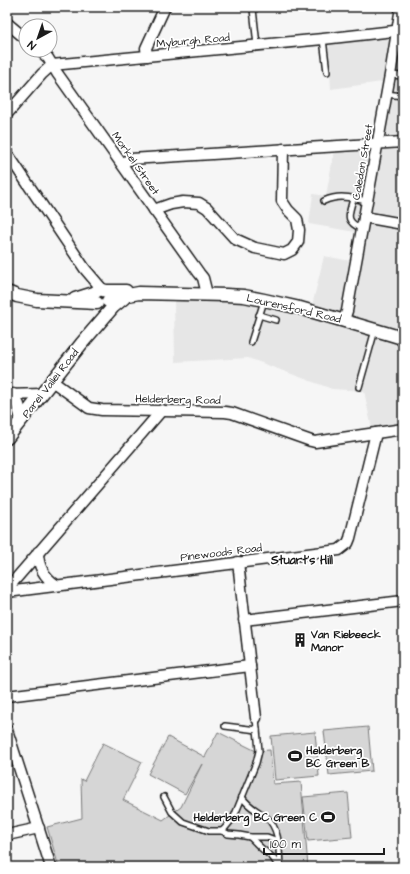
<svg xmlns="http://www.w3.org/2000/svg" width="410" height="874" font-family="'Architects Daughter',sans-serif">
  <rect width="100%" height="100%" fill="#f6f6f6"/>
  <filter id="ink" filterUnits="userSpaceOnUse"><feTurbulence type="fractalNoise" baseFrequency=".025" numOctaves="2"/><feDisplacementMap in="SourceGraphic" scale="8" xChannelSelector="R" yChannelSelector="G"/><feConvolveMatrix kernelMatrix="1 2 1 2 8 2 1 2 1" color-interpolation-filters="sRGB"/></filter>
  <g filter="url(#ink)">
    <path fill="#e6e6e6" d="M 403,7 L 403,424 L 372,429 L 364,391 L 332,389 L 248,358 L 175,362 L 174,299 L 228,300 L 311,310 L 324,256 L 356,262 L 361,233 L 309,224 L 313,194 L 326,196 L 335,146 L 378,143 L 389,81 L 331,89 L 328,39 L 397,31 Z"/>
    <g fill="#d6d6d6" stroke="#797979">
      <path d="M 368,727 L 372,771 L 329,775 L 324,731 Z"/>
      <path d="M 218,732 L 256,751 L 270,750 L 273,784 L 301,782 L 308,867 L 59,867 L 47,827 L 82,818 L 81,779 L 84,781 L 103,743 L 142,762 L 123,800 L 163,820 L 181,807 L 202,764 L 185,794 L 148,774 L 168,737 L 205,757 Z"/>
      <path d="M 315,732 L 319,776 L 275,780 L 271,736 Z"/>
      <path d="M 348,793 L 352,837 L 308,841 L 303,797 Z"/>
    </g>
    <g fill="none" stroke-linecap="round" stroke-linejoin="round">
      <defs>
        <g id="service">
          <path d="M 252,7 L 253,9 L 257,45"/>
          <path d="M 323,39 L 327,72"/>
          <path d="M 390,75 L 403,76"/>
          <path d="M 386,94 L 403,96"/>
          <path d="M 353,199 C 349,215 344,221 362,229"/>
          <path d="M 324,201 C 341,194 349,198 367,201"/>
          <path d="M 259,315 L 276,320"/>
          <path d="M 251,342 L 264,301"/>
          <path d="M 359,387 L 375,330"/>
          <path d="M 225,726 L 257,730"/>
          <path d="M 164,797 L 172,812 L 183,822 L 209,831 L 222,831 L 225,828 L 234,817 L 256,763 L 259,751 L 256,718"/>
          <path d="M 242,797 C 249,808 256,809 266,817 C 280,828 279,850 280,867"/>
          <path d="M 222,831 L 228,834 L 239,835 L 250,837 L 260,847 L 273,858 L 279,867"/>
          <path d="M 250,837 L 267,837 L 278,841"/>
        </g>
        <g id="minor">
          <path d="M 7,23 L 26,39"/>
          <path d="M 39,50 L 48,58 L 57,73 L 199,273 L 203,278 L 207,294"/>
          <path d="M 147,56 L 146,48 L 165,7"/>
          <path d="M 7,114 L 42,74 L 52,65 L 323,39 L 403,30"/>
          <path d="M 7,153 L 85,269 L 102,289"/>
          <path d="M 122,163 L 131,159 L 403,142"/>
          <path d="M 154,210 L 171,204 L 183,202 L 199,203 L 207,208 L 235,239 L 255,248 L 284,254 L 292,250 L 298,242 L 299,230 L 297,219 L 288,210 L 282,201 L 283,149"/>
          <path d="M 364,217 L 403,224"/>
          <path d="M 344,320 L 347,311 L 390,75 L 401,7"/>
          <path d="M 52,381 L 85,405 L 89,408 L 102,410 L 225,412 L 232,413 L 311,441 L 315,442 L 403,429"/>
          <path d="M 7,395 L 42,394"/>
          <path d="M 38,552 C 38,567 44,577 56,585"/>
          <path d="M 238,562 L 256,718"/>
          <path d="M 7,589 L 162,410"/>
          <path d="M 7,592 L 339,550 L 348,543 L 350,538 L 376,433"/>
          <path d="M 244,620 L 403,601"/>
          <path d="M 7,696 L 250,666"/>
          <path d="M 7,730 L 51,867"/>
          <path d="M 7,835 L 39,828"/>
        </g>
        <g id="tertiary">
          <path d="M 7,292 L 17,296 L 37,300 L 97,303"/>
          <path d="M 75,299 L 94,293 L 100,289 L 106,291 L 126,291"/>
          <path d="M 108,301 L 123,296 L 139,293 L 226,295 L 244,296 L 264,300 L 300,308 L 389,334 L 399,337 L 403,340"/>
          <path d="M 13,395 L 18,405 L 22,419"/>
          <path d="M 7,438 L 82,343 L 113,307 L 124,298"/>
        </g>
      </defs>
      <use href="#service" stroke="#1c1c1c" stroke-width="8"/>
      <use href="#minor" stroke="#1c1c1c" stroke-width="13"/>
      <use href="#tertiary" stroke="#1c1c1c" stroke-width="15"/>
      <use href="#service" stroke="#fff" stroke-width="5"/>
      <use href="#minor" stroke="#fff" stroke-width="10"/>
      <use href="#tertiary" stroke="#fff" stroke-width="12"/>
    </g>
  </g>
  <defs>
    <symbol id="building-bare" viewBox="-9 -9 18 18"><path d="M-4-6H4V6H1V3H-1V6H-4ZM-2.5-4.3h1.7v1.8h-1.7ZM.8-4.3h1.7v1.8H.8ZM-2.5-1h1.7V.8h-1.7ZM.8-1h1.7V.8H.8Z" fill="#1c1c1c" stroke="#fff" stroke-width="2.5" paint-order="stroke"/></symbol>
    <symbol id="stadium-bare" viewBox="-9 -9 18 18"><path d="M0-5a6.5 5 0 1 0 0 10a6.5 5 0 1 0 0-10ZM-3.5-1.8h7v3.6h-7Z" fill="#1c1c1c" stroke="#fff" stroke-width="2.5" paint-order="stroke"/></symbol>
  </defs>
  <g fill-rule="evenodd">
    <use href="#building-bare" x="290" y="630" width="20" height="20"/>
    <use href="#stadium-bare" x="285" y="746" width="20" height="20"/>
    <use href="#stadium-bare" x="318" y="807" width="20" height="20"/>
  </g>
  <g text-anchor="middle" stroke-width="3.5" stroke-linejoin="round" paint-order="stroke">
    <g font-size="11" fill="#1c1c1c" stroke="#fff">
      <text transform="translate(193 40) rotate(-5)" y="4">Myburgh Road</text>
      <text transform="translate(362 162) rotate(-80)" y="4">Caledon Street</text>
      <text transform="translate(136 163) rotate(55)" y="4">Morkel Street</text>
      <text transform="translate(294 308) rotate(13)" y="4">Lourensford Road</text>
      <text transform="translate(50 383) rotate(-52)" y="4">Parel Vallei Road</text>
      <text transform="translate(178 399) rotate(1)" y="4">Helderberg Road</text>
      <text transform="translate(221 552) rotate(-7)" y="4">Pinewoods Road</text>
    </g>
    <g font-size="11" font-weight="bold" fill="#1c1c1c" stroke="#fff" text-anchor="start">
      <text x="311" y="638">Van Riebeeck<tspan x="311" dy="13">Manor</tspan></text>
      <text x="306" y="754">Helderberg<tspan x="306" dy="13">BC Green B</tspan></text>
      <text x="317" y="821" text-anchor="end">Helderberg BC Green C</text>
    </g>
    <g font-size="12" font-weight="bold" fill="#1c1c1c" stroke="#fff">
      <text x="302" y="564">Stuart's Hill</text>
    </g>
  </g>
  <rect width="410" height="874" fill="none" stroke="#fff" stroke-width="24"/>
  <rect x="12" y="12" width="386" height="850" fill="none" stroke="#1c1c1c" stroke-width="1.5" filter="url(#ink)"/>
  <g transform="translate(38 38) rotate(220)"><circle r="19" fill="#ffffff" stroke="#a4a4a4"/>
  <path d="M0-3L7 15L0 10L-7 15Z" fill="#1c1c1c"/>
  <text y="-6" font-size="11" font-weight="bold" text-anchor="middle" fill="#1c1c1c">N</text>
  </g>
  <path d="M264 848v6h120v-6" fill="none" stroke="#1c1c1c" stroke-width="2"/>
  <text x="270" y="848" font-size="12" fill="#1c1c1c" stroke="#ffffff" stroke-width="3" paint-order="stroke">100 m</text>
</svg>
